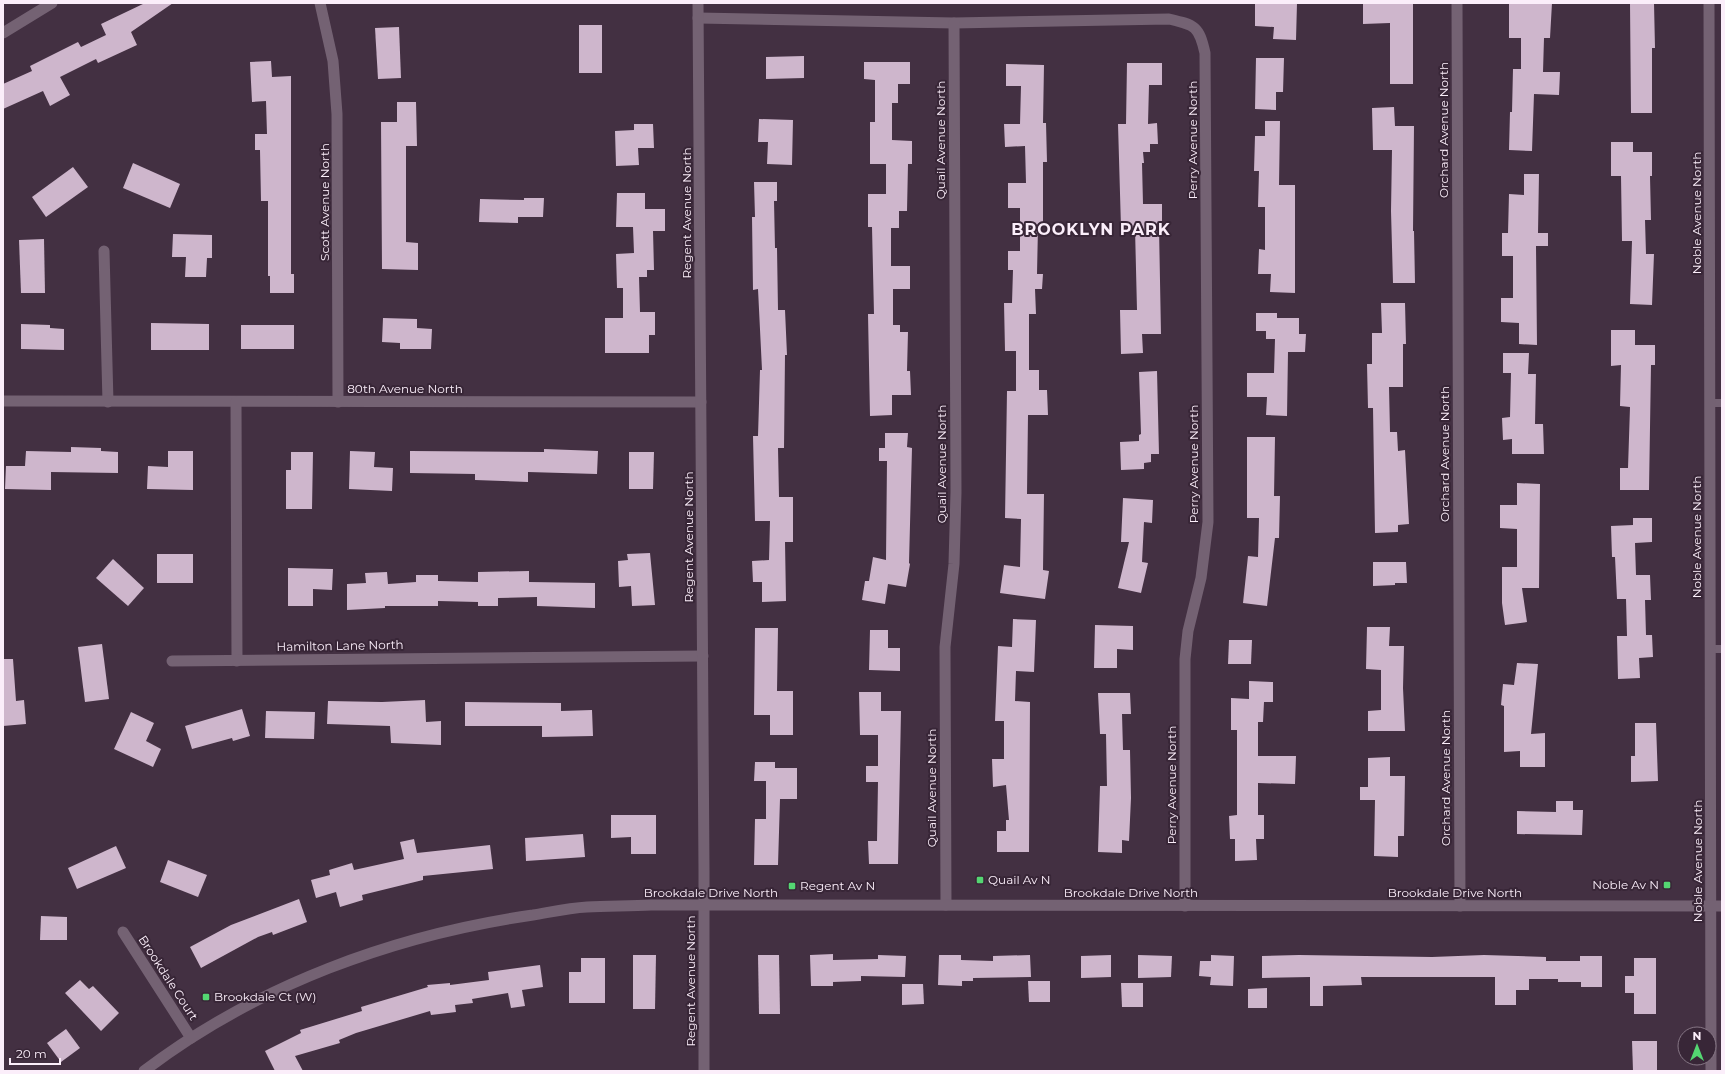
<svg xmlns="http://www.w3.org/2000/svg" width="1725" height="1074" font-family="Montserrat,sans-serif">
  <rect width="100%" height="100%" fill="#433042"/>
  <g fill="#ceb6cc">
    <path d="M 145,3 L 173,3 L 131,32 L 137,45 L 98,63 L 96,59 L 60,77 L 70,95 L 50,106 L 43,91 L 3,109 L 3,84 L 32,71 L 30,66 L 78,42 L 81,47 L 106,35 L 101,24 Z"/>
    <path d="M 1255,3 L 1297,3 L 1296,40 L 1273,39 L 1274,27 L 1255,26 Z"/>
    <path d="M 1363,3 L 1413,3 L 1413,84 L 1390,84 L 1390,23 L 1363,24 Z"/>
    <path d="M 1509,3 L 1552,3 L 1550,38 L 1544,38 L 1543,72 L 1560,72 L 1559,95 L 1534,94 L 1532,151 L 1509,150 L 1510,112 L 1512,112 L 1513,69 L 1521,69 L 1521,38 L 1509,38 Z"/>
    <path d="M 1630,3 L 1654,3 L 1655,48 L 1652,48 L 1652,113 L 1631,113 Z"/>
    <rect x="579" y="25" width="23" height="48"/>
    <path d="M 399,27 L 401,78 L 378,79 L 375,28 Z"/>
    <path d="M 804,56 L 804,78 L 766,79 L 766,57 Z"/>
    <path d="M 1256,58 L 1284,58 L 1283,92 L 1276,92 L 1276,110 L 1255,109 Z"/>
    <path d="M 271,61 L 272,77 L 291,76 L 291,274 L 294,274 L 294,293 L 270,293 L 270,276 L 268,276 L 268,201 L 261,201 L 260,150 L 255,150 L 255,134 L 267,134 L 266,101 L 252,102 L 250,62 Z"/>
    <path d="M 864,62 L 910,62 L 910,84 L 898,84 L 898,103 L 892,103 L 892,140 L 912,141 L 912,164 L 908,164 L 907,211 L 899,211 L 899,228 L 891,228 L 891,266 L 910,266 L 910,289 L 893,289 L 893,325 L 900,325 L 900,332 L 908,332 L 907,371 L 910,371 L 911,395 L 892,395 L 892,415 L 870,416 L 868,314 L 874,314 L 872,227 L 868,227 L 868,194 L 886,194 L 886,164 L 870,164 L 870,122 L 875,122 L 875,80 L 864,79 Z"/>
    <path d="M 1127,63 L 1162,63 L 1162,85 L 1149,85 L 1148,124 L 1157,123 L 1158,144 L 1150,144 L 1150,152 L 1143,152 L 1144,163 L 1142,163 L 1143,204 L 1162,204 L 1162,227 L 1159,227 L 1161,334 L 1142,334 L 1143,353 L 1121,354 L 1120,310 L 1137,310 L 1135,228 L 1121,228 L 1118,124 L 1126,124 Z"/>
    <path d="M 1006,64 L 1044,65 L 1043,123 L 1046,123 L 1047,162 L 1043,162 L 1043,227 L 1038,227 L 1037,274 L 1043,274 L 1042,289 L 1035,289 L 1036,314 L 1029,314 L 1029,370 L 1039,370 L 1039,390 L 1047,390 L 1048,415 L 1028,415 L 1027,494 L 1044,494 L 1043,570 L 1049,571 L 1045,599 L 1000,593 L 1004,565 L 1020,567 L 1021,519 L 1005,518 L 1007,391 L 1016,391 L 1016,351 L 1005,351 L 1004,303 L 1012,303 L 1013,270 L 1008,270 L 1008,251 L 1020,251 L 1020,208 L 1008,208 L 1008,183 L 1026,183 L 1025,146 L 1005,147 L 1004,124 L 1020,124 L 1021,86 L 1006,86 Z"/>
    <path d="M 397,102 L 416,102 L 417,146 L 406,146 L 406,242 L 418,243 L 418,270 L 382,269 L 381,122 L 397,122 Z"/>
    <path d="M 1394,107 L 1395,126 L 1414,126 L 1413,231 L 1414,231 L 1415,283 L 1393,283 L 1391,211 L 1392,150 L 1373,150 L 1372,108 Z"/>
    <path d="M 759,119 L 793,120 L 792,165 L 767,164 L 768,142 L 758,142 Z"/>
    <path d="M 1265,121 L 1280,121 L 1279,185 L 1295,185 L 1295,293 L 1270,292 L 1271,274 L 1258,274 L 1259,249 L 1265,250 L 1265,207 L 1258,207 L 1259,171 L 1254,171 L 1255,136 L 1265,136 Z"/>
    <path d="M 634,124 L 653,124 L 654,148 L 638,148 L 639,165 L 616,166 L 615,131 L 634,130 Z"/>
    <path d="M 1611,142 L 1633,142 L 1633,152 L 1652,152 L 1652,176 L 1650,176 L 1651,220 L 1645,220 L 1646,254 L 1654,254 L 1652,305 L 1630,304 L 1632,241 L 1622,241 L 1621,176 L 1611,176 Z"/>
    <path d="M 133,163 L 180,184 L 170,208 L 123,188 Z"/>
    <path d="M 73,167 L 88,187 L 46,217 L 32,197 Z"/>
    <path d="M 1524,174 L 1539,174 L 1538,233 L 1548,233 L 1548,246 L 1536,246 L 1537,345 L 1519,344 L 1519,323 L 1501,322 L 1501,298 L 1513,298 L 1513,256 L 1502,256 L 1502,233 L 1508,233 L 1509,194 L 1524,195 Z"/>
    <path d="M 754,182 L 777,182 L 777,201 L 774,201 L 775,248 L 777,248 L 778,310 L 785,310 L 787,355 L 785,355 L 784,448 L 778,448 L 779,497 L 793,497 L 793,542 L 785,542 L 786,601 L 762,602 L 762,582 L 753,582 L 752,561 L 769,560 L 770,521 L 755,521 L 753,436 L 758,436 L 760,370 L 762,370 L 758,289 L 753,290 L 752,217 L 755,217 Z"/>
    <path d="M 617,193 L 645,193 L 645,209 L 665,209 L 665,231 L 653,231 L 654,270 L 647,270 L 647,277 L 639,277 L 640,312 L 655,312 L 655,335 L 649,335 L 649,353 L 605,353 L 605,318 L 623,318 L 623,288 L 617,288 L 616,254 L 634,253 L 633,227 L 616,227 Z"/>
    <path d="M 524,198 L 544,198 L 543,217 L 518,217 L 518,223 L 479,222 L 480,199 L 524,200 Z"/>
    <path d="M 173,234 L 212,235 L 212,258 L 207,258 L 206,277 L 185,277 L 186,257 L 172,257 Z"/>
    <path d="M 44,239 L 45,293 L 21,293 L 19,240 Z"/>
    <path d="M 1381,303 L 1405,303 L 1406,344 L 1403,344 L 1403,387 L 1389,387 L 1390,432 L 1397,432 L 1398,451 L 1405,450 L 1409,524 L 1398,525 L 1398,532 L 1375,533 L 1373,408 L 1368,408 L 1367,364 L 1372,364 L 1372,333 L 1382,333 Z"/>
    <path d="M 1256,313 L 1277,313 L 1277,318 L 1299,318 L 1299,334 L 1306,334 L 1305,352 L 1288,352 L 1287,416 L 1266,415 L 1267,397 L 1247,397 L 1247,373 L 1274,373 L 1275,339 L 1266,339 L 1266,331 L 1256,331 Z"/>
    <path d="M 383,318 L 417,319 L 417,328 L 432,329 L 431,349 L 400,349 L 400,343 L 382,342 Z"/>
    <path d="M 151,323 L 209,324 L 209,350 L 151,350 Z"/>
    <path d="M 21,324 L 50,325 L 50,328 L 64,329 L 64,350 L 21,349 Z"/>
    <rect x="241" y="325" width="53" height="24"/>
    <path d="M 1611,330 L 1635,330 L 1635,345 L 1655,345 L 1655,365 L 1651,365 L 1649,490 L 1620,490 L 1620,468 L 1628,468 L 1630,407 L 1620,406 L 1621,365 L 1611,366 Z"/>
    <path d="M 1503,353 L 1529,353 L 1528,374 L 1536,374 L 1535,424 L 1543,424 L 1544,454 L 1512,454 L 1512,439 L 1503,440 L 1502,418 L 1510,417 L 1511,373 L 1503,373 Z"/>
    <path d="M 1157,371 L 1159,454 L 1151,454 L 1151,462 L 1144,463 L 1144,469 L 1121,470 L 1120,442 L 1139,441 L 1139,435 L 1141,434 L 1139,372 Z"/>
    <path d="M 885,433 L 908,433 L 907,447 L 912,448 L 909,563 L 910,564 L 906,587 L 888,584 L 885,604 L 862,600 L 865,581 L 869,581 L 873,557 L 886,560 L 887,461 L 879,461 L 879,448 L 885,448 Z"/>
    <path d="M 1247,437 L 1275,437 L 1274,496 L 1280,496 L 1279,538 L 1275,538 L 1267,606 L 1243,603 L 1248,556 L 1258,557 L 1259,518 L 1247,518 Z"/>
    <path d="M 71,447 L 101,448 L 101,451 L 118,452 L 118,473 L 51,472 L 51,490 L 5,489 L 6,466 L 25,466 L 26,451 L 71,452 Z"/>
    <path d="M 544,449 L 598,451 L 597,474 L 528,472 L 528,482 L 475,480 L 475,474 L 410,473 L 410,451 L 544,452 Z"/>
    <path d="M 168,451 L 193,451 L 193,490 L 147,489 L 148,466 L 168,467 Z"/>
    <path d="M 350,451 L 375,452 L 374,467 L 393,468 L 392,491 L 349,489 Z"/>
    <path d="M 291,452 L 313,452 L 312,509 L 286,509 L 286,470 L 291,470 Z"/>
    <path d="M 629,452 L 654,452 L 653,489 L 629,489 Z"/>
    <path d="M 1517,483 L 1540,484 L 1539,588 L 1522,588 L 1527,622 L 1505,625 L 1502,603 L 1502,567 L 1517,567 L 1517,529 L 1500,528 L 1500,505 L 1517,505 Z"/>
    <path d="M 1123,498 L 1153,500 L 1152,523 L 1144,522 L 1142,562 L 1148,563 L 1141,593 L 1118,588 L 1129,542 L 1121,542 Z"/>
    <path d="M 1633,518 L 1652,518 L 1652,542 L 1635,543 L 1636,575 L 1650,575 L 1651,600 L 1645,600 L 1646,635 L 1652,635 L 1653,657 L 1639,658 L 1640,678 L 1618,679 L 1617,636 L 1627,636 L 1626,599 L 1617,599 L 1615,557 L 1612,557 L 1611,526 L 1633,525 Z"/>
    <path d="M 650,553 L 655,605 L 632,606 L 631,586 L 619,587 L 618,561 L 628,560 L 627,554 Z"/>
    <rect x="157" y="554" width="36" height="29"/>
    <path d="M 113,559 L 144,588 L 128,606 L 96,578 Z"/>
    <path d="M 1373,562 L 1406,562 L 1407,583 L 1395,583 L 1395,585 L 1373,586 Z"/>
    <path d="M 288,568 L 333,569 L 332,590 L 313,589 L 313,606 L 288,606 Z"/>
    <path d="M 529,571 L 529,582 L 595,583 L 595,608 L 537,606 L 537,597 L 498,598 L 498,606 L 478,606 L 478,602 L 438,601 L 438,606 L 385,606 L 385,608 L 347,610 L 347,584 L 366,583 L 365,573 L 387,572 L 388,584 L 416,582 L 416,575 L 438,575 L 438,581 L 478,582 L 478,572 Z"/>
    <path d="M 1013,619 L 1036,620 L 1034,672 L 1016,671 L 1015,701 L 1030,702 L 1029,852 L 997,852 L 997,831 L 1006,831 L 1006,820 L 1009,820 L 1006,785 L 993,787 L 992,759 L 1004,759 L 1004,721 L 995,721 L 998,646 L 1012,647 Z"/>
    <path d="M 1095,625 L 1133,626 L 1133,650 L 1117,649 L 1117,668 L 1094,668 Z"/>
    <path d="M 1367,627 L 1390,627 L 1389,646 L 1404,646 L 1403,688 L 1405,731 L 1368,731 L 1368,711 L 1381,710 L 1381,670 L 1366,669 Z"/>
    <path d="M 755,628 L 778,628 L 777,691 L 793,691 L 793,735 L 770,735 L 770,715 L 754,715 Z"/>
    <path d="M 870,630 L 888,630 L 888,648 L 900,648 L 900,671 L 869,670 Z"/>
    <path d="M 1229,640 L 1252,640 L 1251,664 L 1228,664 Z"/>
    <path d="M 102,644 L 109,699 L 85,702 L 78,647 Z"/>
    <path d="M 3,659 L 13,659 L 16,701 L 24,700 L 26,724 L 3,726 Z"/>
    <path d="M 1517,663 L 1538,664 L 1531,734 L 1545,733 L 1545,767 L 1520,767 L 1520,751 L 1504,752 L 1504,706 L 1501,705 L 1503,684 L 1514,685 Z"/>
    <path d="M 1249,681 L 1273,682 L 1273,702 L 1264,702 L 1263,722 L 1258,722 L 1258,756 L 1296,756 L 1295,784 L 1258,783 L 1258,815 L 1264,815 L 1264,839 L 1256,839 L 1257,860 L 1235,861 L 1235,839 L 1230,839 L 1229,816 L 1237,815 L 1237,730 L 1231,730 L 1231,698 L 1249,699 Z"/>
    <path d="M 859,692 L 881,692 L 881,711 L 901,711 L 898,864 L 869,864 L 868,841 L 877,841 L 878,782 L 866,782 L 866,766 L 878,766 L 878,735 L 860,735 Z"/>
    <path d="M 1098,693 L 1130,693 L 1131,714 L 1122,714 L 1123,750 L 1130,750 L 1131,798 L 1129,841 L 1122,840 L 1122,853 L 1098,852 L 1100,786 L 1107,786 L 1106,734 L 1100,734 Z"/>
    <path d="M 425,700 L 426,722 L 441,721 L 441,745 L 391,743 L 390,726 L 327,724 L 328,701 L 382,702 Z"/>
    <path d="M 465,702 L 561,703 L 561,711 L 592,710 L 593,736 L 542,737 L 542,726 L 465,726 Z"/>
    <path d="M 242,709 L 250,736 L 233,741 L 232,738 L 192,749 L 185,726 Z"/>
    <path d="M 266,711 L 315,712 L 314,739 L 265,738 Z"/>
    <path d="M 131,712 L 154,723 L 146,741 L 161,749 L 153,767 L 114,749 Z"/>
    <path d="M 1635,723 L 1656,723 L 1658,781 L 1631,782 L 1631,756 L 1635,756 Z"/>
    <path d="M 1390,757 L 1390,776 L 1405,776 L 1404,836 L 1398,836 L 1398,857 L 1374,856 L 1375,800 L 1360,800 L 1360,787 L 1368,787 L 1368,758 Z"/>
    <path d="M 755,762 L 775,762 L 775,768 L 797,768 L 797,799 L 780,799 L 778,865 L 754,865 L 755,819 L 766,819 L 766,781 L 754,781 Z"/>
    <path d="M 1556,801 L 1573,801 L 1573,810 L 1583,810 L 1582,835 L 1517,834 L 1517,811 L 1556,812 Z"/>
    <path d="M 611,815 L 656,815 L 656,854 L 631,854 L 631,837 L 611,838 Z"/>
    <path d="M 583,834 L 585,857 L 526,861 L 525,838 Z"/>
    <path d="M 414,839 L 417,853 L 490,845 L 493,869 L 423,876 L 423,880 L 362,895 L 363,900 L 340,907 L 336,892 L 316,898 L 311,880 L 330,875 L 329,870 L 352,863 L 354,870 L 404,859 L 400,842 Z"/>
    <path d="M 116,846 L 126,868 L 77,889 L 68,868 Z"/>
    <path d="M 168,860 L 207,875 L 198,897 L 160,882 Z"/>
    <path d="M 299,899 L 307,922 L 273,935 L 272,932 L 258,937 L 201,968 L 190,947 L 231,925 Z"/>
    <path d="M 41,916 L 67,917 L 67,940 L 40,940 Z"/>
    <path d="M 833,954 L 833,960 L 878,959 L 878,955 L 906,956 L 905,977 L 861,976 L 861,981 L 833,982 L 833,986 L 811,986 L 810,955 Z"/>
    <path d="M 633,955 L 656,955 L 655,1009 L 633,1009 Z"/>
    <path d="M 758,955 L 779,955 L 780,1014 L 759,1014 Z"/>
    <path d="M 939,955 L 961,955 L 961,960 L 993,961 L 993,956 L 1030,955 L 1031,977 L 973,978 L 973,981 L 962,981 L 962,986 L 938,985 Z"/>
    <path d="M 1111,955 L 1111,977 L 1081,978 L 1081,956 Z"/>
    <path d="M 1138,955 L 1172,956 L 1171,977 L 1138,978 Z"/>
    <path d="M 1211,955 L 1234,956 L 1233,986 L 1210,985 L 1211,977 L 1199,976 L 1200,961 L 1211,961 Z"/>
    <path d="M 1299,955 L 1432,957 L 1484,955 L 1546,957 L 1546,961 L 1580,961 L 1580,956 L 1602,956 L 1602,987 L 1581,987 L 1581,982 L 1558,982 L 1558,979 L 1529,979 L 1529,990 L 1516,990 L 1516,1005 L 1495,1005 L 1495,977 L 1361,977 L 1362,985 L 1323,986 L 1323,1006 L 1310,1006 L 1310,977 L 1262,978 L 1262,956 Z"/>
    <path d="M 581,958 L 605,958 L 605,1003 L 569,1003 L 569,972 L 581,972 Z"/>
    <path d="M 1634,958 L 1656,958 L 1656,1014 L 1634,1014 L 1634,993 L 1625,993 L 1625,976 L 1634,976 Z"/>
    <path d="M 540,965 L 543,987 L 522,990 L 525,1006 L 511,1008 L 508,993 L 472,999 L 473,1003 L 455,1005 L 456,1012 L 431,1015 L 430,1011 L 356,1033 L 339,1040 L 340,1043 L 295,1056 L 303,1071 L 275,1071 L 265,1051 L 301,1033 L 300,1030 L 362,1011 L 361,1007 L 428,987 L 427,985 L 450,983 L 450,985 L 489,980 L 488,972 Z"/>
    <path d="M 80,980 L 89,989 L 93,986 L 119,1013 L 101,1031 L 65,993 Z"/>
    <path d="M 1028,981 L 1050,981 L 1050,1002 L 1029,1002 Z"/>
    <path d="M 1121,983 L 1143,983 L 1143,1007 L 1122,1007 Z"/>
    <path d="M 902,984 L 923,984 L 924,1004 L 902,1005 Z"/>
    <path d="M 1267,988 L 1267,1008 L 1248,1008 L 1248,989 Z"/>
    <path d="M 66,1029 L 80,1048 L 61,1062 L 47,1043 Z"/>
    <path d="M 1632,1041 L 1657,1041 L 1657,1071 L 1633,1071 Z"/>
  </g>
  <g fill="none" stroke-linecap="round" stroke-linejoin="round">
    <g stroke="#746273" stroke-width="8">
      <path d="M 1710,403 L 1722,403"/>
      <path d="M 1710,649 L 1722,649"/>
    </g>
    <g stroke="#746273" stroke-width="11">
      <path d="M 320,3 L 333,61 L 337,114 L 338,402"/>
      <path d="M 1457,3 L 1460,906"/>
      <path d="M 698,18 L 954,23 L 1169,19 C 1195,25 1199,26 1205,53 L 1208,522 L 1201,578 L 1188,631 L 1185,659 L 1185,906"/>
      <path d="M 3,33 L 52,3"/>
      <path d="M 104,251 L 108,402"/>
      <path d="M 3,401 L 701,402"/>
      <path d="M 236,402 L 237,661"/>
      <path d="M 172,661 L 703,656"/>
      <path d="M 946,905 L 945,647 L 954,564 L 956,492 L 954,23"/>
      <path d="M 123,932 L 191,1038"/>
    </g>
    <g stroke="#746273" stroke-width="11">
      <path d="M 698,3 L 704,871 L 704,1071"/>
      <path d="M 1709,3 L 1711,1071"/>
      <path d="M 144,1071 C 257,985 394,935 533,915 C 551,912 569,908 587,907 C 608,906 630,906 651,905 L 1722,906"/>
    </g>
  </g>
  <g fill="#54d672" stroke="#382637" stroke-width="1.5">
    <rect x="976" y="876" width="8" height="8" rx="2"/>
    <rect x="1663" y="881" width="8" height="8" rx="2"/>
    <rect x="788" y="882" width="8" height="8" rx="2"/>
    <rect x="202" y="993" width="8" height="8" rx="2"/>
  </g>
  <g text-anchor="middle" stroke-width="4" stroke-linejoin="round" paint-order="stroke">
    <g font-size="12" fill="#fbeefa" stroke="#382637">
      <text transform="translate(1444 130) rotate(-90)" y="4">Orchard Avenue North</text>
      <text transform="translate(941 140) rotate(-90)" y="4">Quail Avenue North</text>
      <text transform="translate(1193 140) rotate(-90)" y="4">Perry Avenue North</text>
      <text transform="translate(325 202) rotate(-90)" y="4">Scott Avenue North</text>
      <text transform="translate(687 213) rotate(-90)" y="4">Regent Avenue North</text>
      <text transform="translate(1697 213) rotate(-90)" y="4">Noble Avenue North</text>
      <text x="405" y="393">80th Avenue North</text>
      <text transform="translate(1445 454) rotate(-90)" y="4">Orchard Avenue North</text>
      <text transform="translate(942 464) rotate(-90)" y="4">Quail Avenue North</text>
      <text transform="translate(1194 464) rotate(-90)" y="4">Perry Avenue North</text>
      <text transform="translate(689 537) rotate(-90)" y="4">Regent Avenue North</text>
      <text transform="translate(1697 537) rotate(-90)" y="4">Noble Avenue North</text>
      <text transform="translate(340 646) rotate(-1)" y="4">Hamilton Lane North</text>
      <text transform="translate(1446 778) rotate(-90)" y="4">Orchard Avenue North</text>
      <text transform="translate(1172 785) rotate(-90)" y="4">Perry Avenue North</text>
      <text transform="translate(932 788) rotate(-90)" y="4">Quail Avenue North</text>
      <text transform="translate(1698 861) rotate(-90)" y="4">Noble Avenue North</text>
      <text x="711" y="897">Brookdale Drive North</text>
      <text x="1131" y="897">Brookdale Drive North</text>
      <text x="1455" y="897">Brookdale Drive North</text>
      <text transform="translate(168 978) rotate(57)" y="4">Brookdale Court</text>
      <text transform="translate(691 981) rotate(-90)" y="4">Regent Avenue North</text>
    </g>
    <g font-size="12" fill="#fbeefa" stroke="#382637" text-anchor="start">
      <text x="988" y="884">Quail Av N</text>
      <text x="1659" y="889" text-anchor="end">Noble Av N</text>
      <text x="800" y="890">Regent Av N</text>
      <text x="214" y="1001">Brookdale Ct (W)</text>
    </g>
    <g font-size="16" font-weight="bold" letter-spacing="1" fill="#fbeefa" stroke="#382637">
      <text x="1091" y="235">BROOKLYN PARK</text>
    </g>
  </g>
  <rect width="1725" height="1074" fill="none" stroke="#fbeefa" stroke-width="8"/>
  <g transform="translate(1697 1046)"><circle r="19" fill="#382637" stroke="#867685"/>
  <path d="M0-3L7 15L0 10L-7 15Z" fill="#54d672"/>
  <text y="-6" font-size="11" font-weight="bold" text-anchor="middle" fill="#fbeefa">N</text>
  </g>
  <path d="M10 1058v6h50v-6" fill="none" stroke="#fbeefa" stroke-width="2"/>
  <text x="16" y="1058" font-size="12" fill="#fbeefa" stroke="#382637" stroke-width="3" paint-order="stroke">20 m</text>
</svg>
